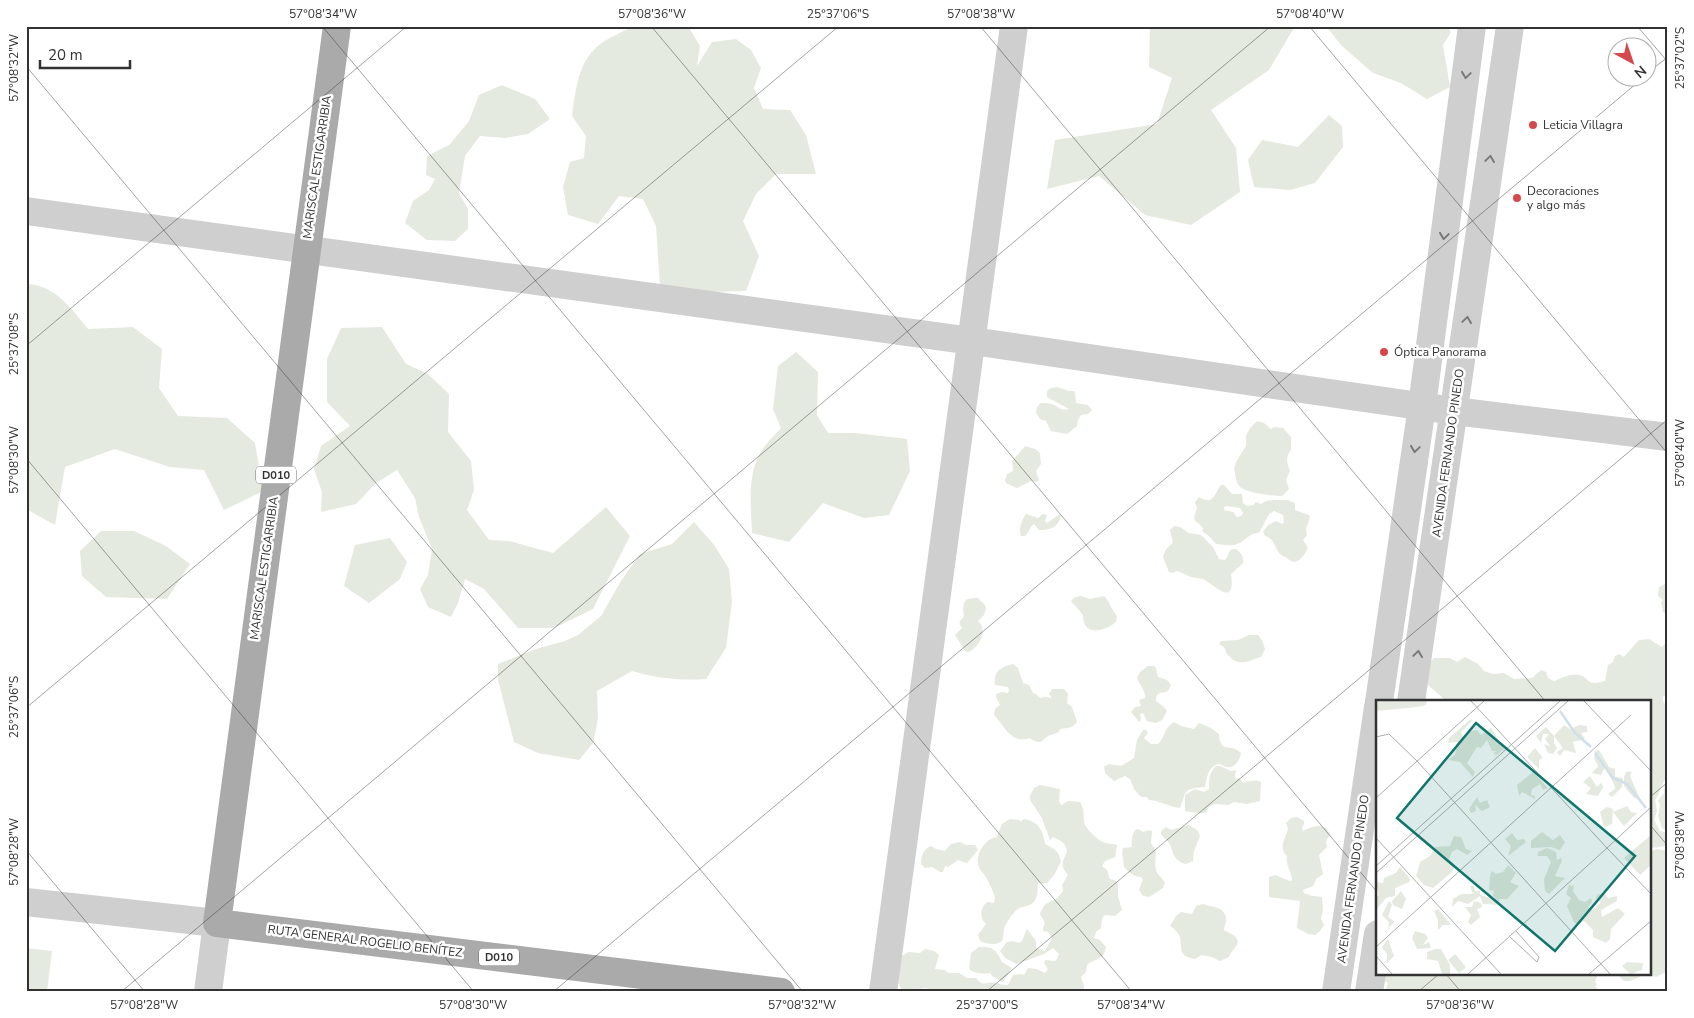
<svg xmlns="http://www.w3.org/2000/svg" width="1694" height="1018" font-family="'Nunito Sans',sans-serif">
  <rect width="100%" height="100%" fill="#fff"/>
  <g fill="#e4eadf" fill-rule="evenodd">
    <path d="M 634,26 L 688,26 L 700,46 L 697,66 L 712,42 L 736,39 L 751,50 L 761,68 L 754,88 L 763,109 L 790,110 L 806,135 L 816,174 L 776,174 L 756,194 L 743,221 L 759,256 L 746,291 L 706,292 L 660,286 L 656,226 L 643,199 L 619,196 L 598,224 L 568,215 L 563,187 L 570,162 L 584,158 L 586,136 L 572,116 C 575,95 577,70 591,53 C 601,40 621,33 634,26 Z"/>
    <path d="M 1150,26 L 1295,26 L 1269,70 L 1211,110 L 1236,148 L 1240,192 L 1191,225 L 1145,215 L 1099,176 L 1047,189 L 1055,140 L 1157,124 L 1172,78 L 1149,67 Z"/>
    <path d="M 1326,26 L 1447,26 L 1451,32 L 1443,45 L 1450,87 L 1427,99 L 1401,83 L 1373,73 L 1341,45 Z"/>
    <path d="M 502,85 L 535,99 L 550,119 L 528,134 L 505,138 L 480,136 L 465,156 L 459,193 L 468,209 L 468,229 L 455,241 L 427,240 L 405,223 L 413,201 L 429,190 L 435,179 L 426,175 L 427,156 L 449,145 L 469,121 L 479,95 Z"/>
    <path d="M 1329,115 L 1342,126 L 1343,147 L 1315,183 L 1290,190 L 1254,187 L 1248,160 L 1262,140 L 1298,147 Z"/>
    <path d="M 26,284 C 54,284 72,309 88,329 L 133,327 L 162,349 L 159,388 L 178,416 L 227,418 L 255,443 L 263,491 L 224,510 L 204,470 L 170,467 L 115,449 L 65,467 L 55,525 L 26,509 Z"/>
    <path d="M 382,327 L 406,364 L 428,374 L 449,394 L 448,432 L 471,461 L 474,490 L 467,510 L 489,540 L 509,541 L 553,553 L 606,507 L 630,536 L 593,609 L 554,628 L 518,628 L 484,589 L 465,579 L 458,603 L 451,617 L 428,607 L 420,589 L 428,575 L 432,549 L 419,517 L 415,498 L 397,470 L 376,483 L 356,504 L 321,512 L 322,492 L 314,469 L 321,446 L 350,426 L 327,402 L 327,359 L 341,328 Z"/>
    <path d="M 796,352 L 818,372 L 817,415 L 828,433 L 855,433 L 907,439 L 910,471 L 889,515 L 864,518 L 823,503 L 789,542 L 752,533 C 751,504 746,470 765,446 C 770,439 776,434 781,428 L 773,409 L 778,366 Z"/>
    <path d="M 1057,387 L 1069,391 L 1075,391 L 1076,403 L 1088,405 L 1092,410 L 1088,414 L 1081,415 L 1078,420 L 1077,426 L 1067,434 L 1051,431 L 1046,421 L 1040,419 L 1036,413 L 1037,407 L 1041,403 C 1045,403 1050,403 1054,405 C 1060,408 1061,411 1069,409 L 1047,397 L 1047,391 L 1051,388 Z"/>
    <path d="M 1257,421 L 1264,423 L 1271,429 L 1274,427 L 1283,428 L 1291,437 L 1291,450 C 1285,456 1287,464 1290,471 L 1286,480 L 1289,489 L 1282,496 C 1272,496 1247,493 1240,487 C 1235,482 1236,474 1234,469 L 1236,462 L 1246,446 L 1246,436 L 1250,428 Z"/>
    <path d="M 1025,446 L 1035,449 L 1040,453 L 1041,464 L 1036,471 L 1039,480 L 1037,482 L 1031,481 L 1017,488 L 1006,483 L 1005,480 L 1007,474 L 1013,471 L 1012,461 Z"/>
    <path d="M 1221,485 L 1224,485 L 1232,494 L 1242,494 L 1243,503 L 1247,506 L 1254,505 L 1255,502 L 1261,504 L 1266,501 L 1275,500 L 1287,500 L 1295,503 L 1295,510 L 1309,515 L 1310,517 L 1306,529 L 1307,535 L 1303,540 L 1308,548 C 1303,558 1296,567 1287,558 C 1285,557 1282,556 1280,554 C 1274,547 1275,539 1265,536 L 1263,532 L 1268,525 L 1276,521 L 1282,524 L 1284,522 L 1283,515 L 1274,511 L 1269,514 L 1259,533 C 1248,533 1246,541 1237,544 C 1230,547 1222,544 1216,544 L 1210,537 L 1202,531 L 1203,528 C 1192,516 1193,523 1197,508 L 1195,502 L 1199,497 C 1201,498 1204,500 1207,500 C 1214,502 1217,489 1221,485 ZM 1226,506 L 1240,508 L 1243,513 L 1241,516 L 1237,517 L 1233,512 L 1224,510 L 1224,507 Z"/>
    <path d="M 1026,514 L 1038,518 L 1043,514 L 1047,515 L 1045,521 L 1047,523 L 1060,514 L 1061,517 C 1057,528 1050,530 1039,530 L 1034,524 C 1030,526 1029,533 1025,536 L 1021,536 C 1018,530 1022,519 1026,514 Z"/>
    <path d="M 694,522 L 715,546 L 729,569 L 732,602 L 726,648 L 706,679 C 681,681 656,678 632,671 L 597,691 L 598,719 L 593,743 L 579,760 L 538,753 L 514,742 L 498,680 L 498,664 L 536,649 L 565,641 L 578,635 L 601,616 L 621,581 L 640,554 L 672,544 Z"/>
    <path d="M 1174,526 L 1180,527 L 1189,533 L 1201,535 L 1213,547 L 1219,559 L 1225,560 C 1230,555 1227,548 1236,549 C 1241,553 1244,557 1243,563 L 1231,574 C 1236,609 1215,585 1203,579 C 1199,578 1195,578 1191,577 C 1186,575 1182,572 1176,571 L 1173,573 L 1169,572 L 1163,557 L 1166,549 L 1173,543 L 1170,530 Z"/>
    <path d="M 101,531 L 134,531 L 166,546 L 190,564 L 167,599 L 106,597 L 82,576 L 80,551 Z"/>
    <path d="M 390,538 L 407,562 L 400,579 L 369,603 L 344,586 L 355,545 Z"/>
    <path d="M 1665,584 L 1668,584 L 1668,614 L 1663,612 L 1661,602 L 1663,600 L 1658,596 L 1659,587 Z"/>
    <path d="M 1081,596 L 1090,599 L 1104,596 C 1110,602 1111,609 1117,616 L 1116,622 C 1104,632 1083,637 1083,615 L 1071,601 L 1075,597 Z"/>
    <path d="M 975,598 L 978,598 L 985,605 L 986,608 L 984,615 L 978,621 C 989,630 979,648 968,652 L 965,651 L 955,635 L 962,628 C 957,621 961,621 964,616 C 963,611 962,601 968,599 C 971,598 973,599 975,598 Z"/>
    <path d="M 1249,635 L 1258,635 L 1262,640 L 1265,649 L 1261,657 C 1248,661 1239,667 1229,656 C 1223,650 1229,650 1219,644 L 1221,641 L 1238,640 Z"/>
    <path d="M 1649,639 L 1662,647 L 1668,641 L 1668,696 L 1663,696 L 1663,701 L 1668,709 L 1668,776 C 1661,783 1661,792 1655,800 L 1657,811 L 1654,820 L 1660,831 L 1668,833 L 1668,846 L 1650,848 L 1650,702 L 1446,701 L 1426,683 L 1428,664 L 1434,658 L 1450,658 L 1457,662 L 1465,657 L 1478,664 L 1484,671 L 1493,674 L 1504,673 L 1514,679 L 1532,678 L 1541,670 L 1546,672 L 1548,678 L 1554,681 C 1564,678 1567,674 1578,675 C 1591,677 1584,687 1605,681 L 1608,665 L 1613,662 L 1615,656 L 1619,654 L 1624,657 L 1639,640 Z"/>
    <path d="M 1013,664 L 1018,668 L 1023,683 L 1029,685 L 1033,693 L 1036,694 L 1040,698 L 1046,697 L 1052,698 L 1049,694 L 1052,689 L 1064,689 L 1068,694 L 1067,703 L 1072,707 L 1077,722 C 1073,728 1067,728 1060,729 L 1059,732 L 1048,736 L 1041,742 L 1037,742 L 1029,738 C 1011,745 1004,725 994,715 L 995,709 L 1000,705 L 996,697 L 996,694 L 1002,692 L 1008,693 L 1009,690 L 1008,687 L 995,685 C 993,672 1000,667 1013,664 Z"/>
    <path d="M 1148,666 L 1154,666 L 1156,668 L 1158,677 L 1167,680 L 1171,685 L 1168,691 C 1160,694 1156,691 1156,701 L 1164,707 L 1167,711 L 1162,720 L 1156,723 L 1147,721 L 1143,713 L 1140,714 L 1141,720 L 1139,722 L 1131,712 L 1135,707 L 1141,706 L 1139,700 L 1145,698 C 1146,691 1139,684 1137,678 L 1140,672 Z"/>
    <path d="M 1174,722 L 1181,726 L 1194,729 L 1199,723 L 1211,728 L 1219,734 C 1220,755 1231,742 1241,753 C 1240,760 1235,769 1226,767 C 1223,766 1221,764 1218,764 C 1208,767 1207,777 1205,787 C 1183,789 1187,789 1180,808 C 1170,807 1161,801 1149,800 L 1147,797 L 1141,797 L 1134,789 L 1130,779 L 1125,776 L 1114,781 L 1105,773 L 1104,767 L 1109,764 L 1121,766 L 1134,758 L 1137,740 L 1143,730 L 1146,730 L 1148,733 L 1144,738 L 1151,744 L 1158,744 C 1166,737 1162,730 1174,722 Z"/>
    <path d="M 1216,766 L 1220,766 L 1231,771 L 1236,770 L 1235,776 L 1236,779 L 1239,778 L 1243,783 C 1248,781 1256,779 1261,782 L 1260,801 L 1247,804 L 1234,802 L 1228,805 L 1215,804 L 1209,807 L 1206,813 L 1197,813 L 1185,811 L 1185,795 L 1195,789 L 1204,792 L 1209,789 C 1209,779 1209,773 1216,766 Z"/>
    <path d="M 1668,779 L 1668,831 L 1667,831 L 1662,828 L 1658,816 L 1660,804 L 1658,801 L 1664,793 L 1665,783 Z"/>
    <path d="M 1040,785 L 1060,789 L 1059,802 L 1062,805 L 1068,801 L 1080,802 C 1085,811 1083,813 1084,821 C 1084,828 1099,841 1105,843 C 1110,844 1112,843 1117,845 L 1115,857 L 1105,861 L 1102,866 L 1107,870 L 1110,879 L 1116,881 L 1118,884 L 1118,896 L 1122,910 L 1115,916 L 1105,915 L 1102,918 L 1101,928 L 1096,932 L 1094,938 L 1100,940 L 1106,947 C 1103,962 1096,957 1087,965 L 1086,972 L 1081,977 L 1084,986 L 1083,992 L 934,992 L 926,988 L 902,991 L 898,982 L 900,961 L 902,956 L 908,952 L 920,953 L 925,949 L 934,951 L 939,955 L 935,969 L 944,970 L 949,973 L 959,973 L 967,978 L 976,978 C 984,988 987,981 995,983 C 1001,984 1001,985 1008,985 L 1013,975 L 1020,974 L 1024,975 L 1028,968 L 1037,969 L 1045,973 L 1048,969 L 1044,963 L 1045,960 L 1055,961 L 1057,959 L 1059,954 L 1053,948 L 1044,954 L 1017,964 L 1005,958 L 1000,951 L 1007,942 L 1013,941 L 1019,943 L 1022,941 L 1027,929 L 1036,941 L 1036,947 L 1038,949 L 1045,951 L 1052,938 L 1048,932 L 1043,931 L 1043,928 L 1045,923 L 1040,914 C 1045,903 1044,905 1054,900 C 1058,899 1060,894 1063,891 L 1062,885 L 1068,875 C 1060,866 1062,862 1067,852 C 1066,842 1061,841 1053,837 L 1050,840 L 1042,818 L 1030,800 L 1030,796 L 1034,788 Z"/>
    <path d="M 1297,817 L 1304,821 L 1304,824 L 1302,828 L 1303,831 C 1314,826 1323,822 1330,834 L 1326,842 L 1327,847 L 1319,855 L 1323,874 L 1320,876 L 1320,877 L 1317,878 L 1313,886 L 1303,890 L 1304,893 L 1312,896 L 1322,897 L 1323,910 L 1321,919 L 1324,925 L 1320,931 L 1315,935 L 1308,934 L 1297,928 L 1300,901 L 1269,897 L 1269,877 L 1275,875 L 1290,881 L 1292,880 C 1292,872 1285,865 1287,856 C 1278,847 1285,840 1288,829 L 1286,823 L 1291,818 Z"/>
    <path d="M 1010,819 L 1020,820 L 1020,822 L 1024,819 C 1039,822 1043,830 1045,844 C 1055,849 1059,851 1061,862 L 1054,875 L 1047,883 L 1038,883 C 1037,887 1038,891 1037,895 C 1033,911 1021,902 1014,913 C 1012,914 1006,924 1005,926 C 1003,930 1004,936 1002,941 C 996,946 987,944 980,941 L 978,935 L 986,924 C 979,918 980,906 988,902 L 994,903 L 995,897 C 993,892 990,884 987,879 C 985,874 980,871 978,865 C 976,853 985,839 997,837 L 1002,824 Z"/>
    <path d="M 1189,825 L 1197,830 L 1200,836 L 1194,851 L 1193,861 L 1186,864 C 1172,860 1175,854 1169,843 C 1167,840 1163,837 1161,834 L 1161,831 L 1166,827 L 1171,830 Z"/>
    <path d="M 1138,829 L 1143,832 L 1149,830 L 1152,831 L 1151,843 L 1156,851 L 1155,865 L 1157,873 L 1165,882 L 1163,888 L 1149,897 L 1143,896 L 1139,890 L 1143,879 L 1141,877 C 1135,877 1128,872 1124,867 C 1124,861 1121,855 1123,848 L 1132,847 C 1131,841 1132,835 1135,830 Z"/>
    <path d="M 960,842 L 966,845 L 975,845 L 978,850 L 967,863 L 958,860 L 948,867 L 945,866 L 943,872 L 940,872 L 932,867 L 925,868 L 921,864 C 921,856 923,849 931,846 L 936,849 L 945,851 L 951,844 Z"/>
    <path d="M 1657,849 L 1668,851 L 1668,971 L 1656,977 L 1649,974 L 1650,974 L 1650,856 L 1652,851 Z"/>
    <path d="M 1203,904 C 1211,907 1224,906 1226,918 C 1227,921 1224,927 1224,930 L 1235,936 L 1238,941 C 1238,947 1231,950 1229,957 L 1220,961 L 1212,957 L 1202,955 L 1195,959 C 1175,956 1184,946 1179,935 C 1177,931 1173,928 1170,926 L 1176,916 L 1181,912 L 1192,914 L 1196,906 Z"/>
    <path d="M 979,947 C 994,947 995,949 1002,962 L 1012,968 L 1003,982 L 992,976 L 990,973 C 983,974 975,974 969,969 L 971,953 Z"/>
    <path d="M 26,948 L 52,951 L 47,992 L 26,992 Z"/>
    <path d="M 1381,974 L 1598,974 L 1595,982 L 1597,984 L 1595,987 L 1598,989 L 1597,992 L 1385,992 L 1388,983 L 1382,979 Z"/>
    <path d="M 1617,974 L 1646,974 L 1630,981 L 1624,981 Z"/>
  </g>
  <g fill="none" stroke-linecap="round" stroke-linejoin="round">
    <g stroke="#cfcfcf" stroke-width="28">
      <path d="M 26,211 L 972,341 L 1454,411 L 1668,437"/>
      <path d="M 26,902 L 217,923"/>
      <path d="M 883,992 L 1014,26"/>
    </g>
    <g stroke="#cfcfcf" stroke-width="28">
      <path d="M 1379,702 L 1422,406 L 1472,26"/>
      <path d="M 1411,702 L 1510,26"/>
      <path d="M 208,992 L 217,923"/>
      <path d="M 1336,992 L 1378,707"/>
      <path d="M 1369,992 L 1378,934"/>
    </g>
    <path stroke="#aaa" stroke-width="28" d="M 337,26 L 217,923 L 781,992"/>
  </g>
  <defs><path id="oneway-chevron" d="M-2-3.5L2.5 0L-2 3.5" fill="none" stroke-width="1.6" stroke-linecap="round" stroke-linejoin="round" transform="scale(1.25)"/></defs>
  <g stroke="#797979">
    <use href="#oneway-chevron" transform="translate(1466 75) rotate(98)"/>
    <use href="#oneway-chevron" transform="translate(1490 159) rotate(-82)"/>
    <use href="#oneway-chevron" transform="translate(1444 236) rotate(98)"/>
    <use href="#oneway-chevron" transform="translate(1467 320) rotate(-82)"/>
    <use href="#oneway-chevron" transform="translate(1415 449) rotate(98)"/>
    <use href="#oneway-chevron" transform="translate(1418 654) rotate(-82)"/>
  </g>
  <path fill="none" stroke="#323232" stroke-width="1" stroke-opacity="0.45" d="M 322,26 L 1132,992M 651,26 L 1378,893M 980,26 L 1546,702M 1309,26 L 1668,454M 1637,26 L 1668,62M 26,66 L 803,992M 1646,74 L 1668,57M 26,346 L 407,26M 26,458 L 474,992M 26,708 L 839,26M 1650,797 L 1668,782M 1650,825 L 1668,846M 26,850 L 145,992M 1446,974 L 1461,992M 121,992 L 1271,26M 553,992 L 1643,78M 986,992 L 1668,419M 1418,992 L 1439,974"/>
  <g fill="#d5484e" stroke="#fff" stroke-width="2">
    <circle cx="1533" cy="125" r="5"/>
    <circle cx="1517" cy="198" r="5"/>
    <circle cx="1384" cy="352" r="5"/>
  </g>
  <g text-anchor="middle" stroke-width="5" stroke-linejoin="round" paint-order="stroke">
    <g fill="#fff" stroke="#707070" stroke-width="1">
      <rect x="256" y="466.5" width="40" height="17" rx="4"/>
      <rect x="479" y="948.5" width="40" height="17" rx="4"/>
    </g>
    <g font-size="11" font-weight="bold" fill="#323232">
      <text x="276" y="479">D010</text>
      <text x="499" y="961">D010</text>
    </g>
    <g font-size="12" fill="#323232" stroke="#fff" text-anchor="start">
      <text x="1543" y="129">Leticia Villagra</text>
      <text x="1527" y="195">Decoraciones<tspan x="1527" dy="14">y algo más</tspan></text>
      <text x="1394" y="356">Óptica Panorama</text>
    </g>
    <g font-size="12" fill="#323232" stroke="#fff">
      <text transform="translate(317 167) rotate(-82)" y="4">MARISCAL ESTIGARRIBIA</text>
      <text transform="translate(1448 453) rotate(-82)" y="4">AVENIDA FERNANDO PINEDO</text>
      <text transform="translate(264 568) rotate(-82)" y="4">MARISCAL ESTIGARRIBIA</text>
      <text transform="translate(1353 879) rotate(-82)" y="4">AVENIDA FERNANDO PINEDO</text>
      <text transform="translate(365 941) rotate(7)" y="4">RUTA GENERAL ROGELIO BENÍTEZ</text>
    </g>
  </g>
  <g transform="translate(1376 700)">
    <rect width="275" height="275" fill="#fff"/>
    <path d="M 0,1 L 51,1 L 50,5 L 41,7 L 0,11 ZM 95,19 L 96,21 L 85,32 L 88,40 L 93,31 L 101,30 L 105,35 L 115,28 L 128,49 L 117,58 L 120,55 L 117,53 L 121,51 L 116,51 L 111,40 L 105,48 L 101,47 L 91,63 L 99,72 L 97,77 L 84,62 L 72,60 L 79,55 L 81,42 L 72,43 L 73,38 ZM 188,25 L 194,29 L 203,25 L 211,26 L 211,32 L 205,33 L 209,39 L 197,42 L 200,53 L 188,50 L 184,56 L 181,52 L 187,48 L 178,36 L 178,43 L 181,48 L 177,54 L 172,53 L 168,44 L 174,46 L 169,39 L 173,34 L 167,34 L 165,43 L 160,36 L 170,27 L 178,36 ZM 159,48 L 167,58 L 163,60 L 163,69 L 151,57 ZM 223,50 L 233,67 L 239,69 L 239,77 L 247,78 L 246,87 L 236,97 L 232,94 L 239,89 L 238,84 L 229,67 L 225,75 L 216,73 L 222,66 L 218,58 L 219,51 ZM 251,71 L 256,72 L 254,76 L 264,99 L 258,98 L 248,86 L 248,76 ZM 157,72 L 172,88 L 167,90 L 164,84 L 156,89 L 155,95 L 159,96 L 159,99 L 146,92 L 143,96 L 141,85 ZM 214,76 L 221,87 L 225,83 L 227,87 L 222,96 L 210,94 L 215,88 L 207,82 ZM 101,97 L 104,103 L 111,100 L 114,107 L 106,111 L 99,105 L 100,111 L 95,113 L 93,109 ZM 251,106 L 255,112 L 261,113 L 248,126 L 237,112 ZM 231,107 L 237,109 L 236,124 L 228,127 L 224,112 ZM 166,132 L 177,140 L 184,135 L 189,142 L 184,150 L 175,147 L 155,148 L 155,141 ZM 136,133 L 141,140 L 148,139 L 150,142 L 132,156 L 135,146 L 129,139 ZM 275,135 L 275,165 L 264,175 L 248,158 ZM 78,136 L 85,137 L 90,149 L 96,151 L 91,155 L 81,149 L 76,152 L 73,159 L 79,166 L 76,172 L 57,188 L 48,185 L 40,176 L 44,162 L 54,156 L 59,147 L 74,146 ZM 171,148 L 180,152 L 181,160 L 185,158 L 186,161 L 179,176 L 189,178 L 173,194 L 169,191 L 168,179 L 175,162 L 171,156 L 162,156 L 162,152 ZM 132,165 L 140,173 L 134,182 L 143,186 L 131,199 L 123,199 L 124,205 L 107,204 L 104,196 L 92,204 L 82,201 L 76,207 L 77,199 L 85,194 L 97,194 L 94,186 L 98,186 L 99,191 L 104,191 L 104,195 L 122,200 L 117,196 L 118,191 L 113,190 L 114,175 L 116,171 L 120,174 L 127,172 ZM 24,167 L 34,179 L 33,182 L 19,188 L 19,196 L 10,198 L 0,210 L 0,197 L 3,195 L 0,182 L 7,183 L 8,178 L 20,173 ZM 193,185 L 198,186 L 197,191 L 203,200 L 209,202 L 215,198 L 216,202 L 212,207 L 217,210 L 225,202 L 220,198 L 222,194 L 229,194 L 232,198 L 241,196 L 241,201 L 225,210 L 226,217 L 242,208 L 249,214 L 235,229 L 234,239 L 230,243 L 217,237 L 217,230 L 208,221 L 201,225 L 198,222 L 191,206 L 195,198 L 190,194 ZM 25,191 L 30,199 L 26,209 L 17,205 L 16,201 ZM 13,201 L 16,204 L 12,217 L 19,222 L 12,228 L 13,222 L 6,215 ZM 98,201 L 105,203 L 106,207 L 101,209 L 104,217 L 95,225 L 92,222 L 95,215 L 89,207 L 96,207 ZM 62,209 L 75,225 L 67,225 L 62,230 L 62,220 L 58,211 ZM 39,231 L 49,234 L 52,238 L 47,245 L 53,242 L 55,248 L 41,249 L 36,238 ZM 12,239 L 18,256 L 11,263 L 11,254 L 6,247 ZM 59,249 L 65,249 L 74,265 L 74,274 L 66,274 L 62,261 L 51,259 L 51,252 ZM 79,254 L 90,267 L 83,273 L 72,260 ZM 251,262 L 267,263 L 266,270 L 254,274 L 246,266 Z" fill="#e4eadf"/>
    <path fill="none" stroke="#d0dfea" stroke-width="2.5" d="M 184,11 L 199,33 L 215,47M 219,53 L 236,77 L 251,84 L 270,108"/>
    <path fill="none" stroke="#adadad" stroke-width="1" d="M 208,1 L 275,71M 0,37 L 13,34 L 41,61 L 234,274M 0,98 L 108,1M 275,107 L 231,148 L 275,194M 0,138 L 125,274M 0,166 L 184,1M 0,173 L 192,1M 134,237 L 161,262 L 163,257 L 140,231M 0,247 L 255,15M 0,256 L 16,274M 92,274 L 231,148 L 95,1M 213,274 L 275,221"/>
    <path fill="#0f766e" fill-opacity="0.15" stroke="#0f766e" stroke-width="2.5" d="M 100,23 L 259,156 L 179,251 L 21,118 Z"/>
    <rect width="275" height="275" fill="none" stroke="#323232" stroke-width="2.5"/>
  </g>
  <rect width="1694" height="1018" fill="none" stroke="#ffffff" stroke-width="55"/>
  <g transform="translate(1632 62) rotate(140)"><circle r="24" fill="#ffffff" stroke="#adadad"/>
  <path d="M0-4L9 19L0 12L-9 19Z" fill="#d5484e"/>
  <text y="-8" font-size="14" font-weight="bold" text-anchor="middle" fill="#323232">N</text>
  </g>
  <path d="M40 60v8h90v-8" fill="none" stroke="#323232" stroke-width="2.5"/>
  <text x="48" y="60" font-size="15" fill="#323232" stroke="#ffffff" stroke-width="4" paint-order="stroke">20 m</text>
  <rect x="28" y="28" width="1638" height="962" fill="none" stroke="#323232" stroke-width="2"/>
  <g font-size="12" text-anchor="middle" fill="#323232">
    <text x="323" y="18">57°08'34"W</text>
    <text x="652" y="18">57°08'36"W</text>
    <text x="838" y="18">25°37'06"S</text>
    <text x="981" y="18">57°08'38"W</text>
    <text x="1310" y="18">57°08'40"W</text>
    <text transform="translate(1680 58) rotate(-90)" y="4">25°37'02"S</text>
    <text transform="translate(14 68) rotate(-90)" y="4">57°08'32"W</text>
    <text transform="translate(14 344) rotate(-90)" y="4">25°37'08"S</text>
    <text transform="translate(1680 453) rotate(-90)" y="4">57°08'40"W</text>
    <text transform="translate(14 460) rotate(-90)" y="4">57°08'30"W</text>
    <text transform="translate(14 707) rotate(-90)" y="4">25°37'06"S</text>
    <text transform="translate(1680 845) rotate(-90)" y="4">57°08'38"W</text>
    <text transform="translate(14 852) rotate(-90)" y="4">57°08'28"W</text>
    <text x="144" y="1009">57°08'28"W</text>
    <text x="473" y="1009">57°08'30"W</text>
    <text x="802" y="1009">57°08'32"W</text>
    <text x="987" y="1009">25°37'00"S</text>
    <text x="1131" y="1009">57°08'34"W</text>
    <text x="1460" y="1009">57°08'36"W</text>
  </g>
</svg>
